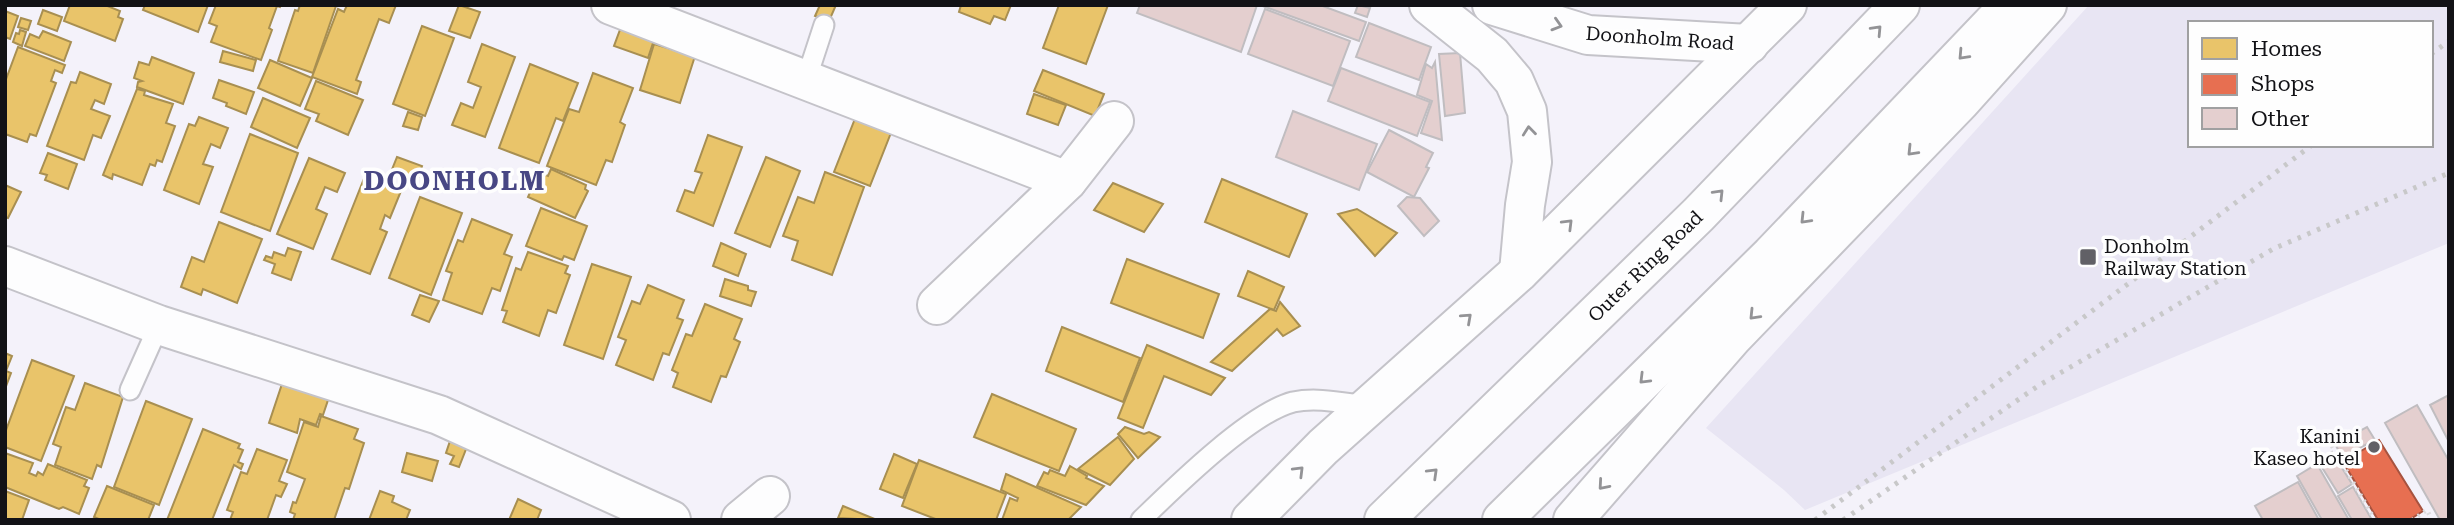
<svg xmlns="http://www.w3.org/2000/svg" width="2454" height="525" font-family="'Roboto Serif',serif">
  <rect width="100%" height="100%" fill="#f4f2fa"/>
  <path fill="#e8e5f3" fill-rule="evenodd" d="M 2089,5 L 2449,5 L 2449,243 L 1805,510 L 1784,490 L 1706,428 ZM 2190,23 L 2431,23 L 2431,145 L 2190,145 Z"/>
  <g fill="#e9c46a" stroke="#a88f51" stroke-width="2">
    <path d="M 70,5 L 105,5 L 120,11 L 118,17 L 123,19 L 115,41 L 64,21 Z"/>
    <path d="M 145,5 L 208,5 L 198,32 L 143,10 Z"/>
    <path d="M 216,5 L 281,5 L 280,7 L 277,6 L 269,28 L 272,30 L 261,60 L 211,42 L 217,26 L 209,23 Z"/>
    <path d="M 300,5 L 339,5 L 336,6 L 313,73 L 278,61 L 295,10 L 298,11 Z"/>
    <path d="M 347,5 L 396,5 L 389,23 L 379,19 L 356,80 L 361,82 L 357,94 L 312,77 L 338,9 L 344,12 Z"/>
    <path d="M 459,5 L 480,12 L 470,38 L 449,31 Z"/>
    <path d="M 820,5 L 836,5 L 829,21 L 815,16 Z"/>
    <path d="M 961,5 L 1011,5 L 1005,20 L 994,16 L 990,24 L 959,12 Z"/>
    <path d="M 1059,5 L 1108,5 L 1086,64 L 1043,48 Z"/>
    <path d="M 43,10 L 62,17 L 57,31 L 38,24 Z"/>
    <path d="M 5,11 L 18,16 L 10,39 L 5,37 Z"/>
    <path d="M 21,18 L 31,21 L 28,30 L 18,27 Z"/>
    <path d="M 624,19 L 654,40 L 648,58 L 614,46 Z"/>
    <path d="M 422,26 L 454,38 L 425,116 L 393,104 Z"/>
    <path d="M 20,30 L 26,32 L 22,46 L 13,42 L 16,33 L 19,34 Z"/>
    <path d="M 43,31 L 71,42 L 64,61 L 25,46 L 30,34 L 39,38 Z"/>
    <path d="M 482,44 L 515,57 L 485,137 L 452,125 L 461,103 L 473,108 L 481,87 L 468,82 Z"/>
    <path d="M 654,44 L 695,56 L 680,103 L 640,90 Z"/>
    <path d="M 18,47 L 65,65 L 62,73 L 55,70 L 51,81 L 56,83 L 36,136 L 30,134 L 27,142 L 5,134 L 5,82 Z"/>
    <path d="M 223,51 L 256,60 L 253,71 L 220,62 Z"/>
    <path d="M 152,57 L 194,73 L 183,104 L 137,87 L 138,82 L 142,81 L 134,78 L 139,62 L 149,65 Z"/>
    <path d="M 270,60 L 312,78 L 300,106 L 258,88 Z"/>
    <path d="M 530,64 L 578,83 L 563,121 L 556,118 L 539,163 L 499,148 Z"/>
    <path d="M 1043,70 L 1104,94 L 1095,116 L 1034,91 Z"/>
    <path d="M 80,72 L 111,84 L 104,104 L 95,100 L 91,109 L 110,116 L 101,138 L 93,135 L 84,160 L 47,146 L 71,82 L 76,83 Z"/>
    <path d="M 593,73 L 633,88 L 620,122 L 625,125 L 612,162 L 606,160 L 596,185 L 547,166 L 569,109 L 579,112 Z"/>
    <path d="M 219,80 L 254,92 L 246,114 L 226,106 L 227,103 L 213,98 Z"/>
    <path d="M 316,81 L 363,100 L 348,135 L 316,121 L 319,114 L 305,109 Z"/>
    <path d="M 137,89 L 145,91 L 144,95 L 173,104 L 166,123 L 175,126 L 162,162 L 157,160 L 155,166 L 150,164 L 142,185 L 113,174 L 112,179 L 103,175 Z"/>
    <path d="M 1034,94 L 1066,105 L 1058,125 L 1027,114 Z"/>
    <path d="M 263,98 L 310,118 L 297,148 L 251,127 Z"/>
    <path d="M 860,106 L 896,120 L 870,186 L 834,172 Z"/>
    <path d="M 408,112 L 422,117 L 418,130 L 403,126 Z"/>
    <path d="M 199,117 L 228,128 L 220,148 L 211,144 L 203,164 L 213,167 L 199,204 L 164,190 L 189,124 L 195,126 Z"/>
    <path d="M 250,134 L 298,153 L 270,231 L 221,212 Z"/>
    <path d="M 708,135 L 742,147 L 713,226 L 677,211 L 685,190 L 694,193 L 702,173 L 695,171 Z"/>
    <path d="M 48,153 L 77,164 L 68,189 L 45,180 L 47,175 L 40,173 Z"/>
    <path d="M 397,157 L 422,166 L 417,181 L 391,172 Z"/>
    <path d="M 766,157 L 800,171 L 770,247 L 735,233 Z"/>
    <path d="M 309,158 L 345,173 L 337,192 L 325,187 L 316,209 L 327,214 L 313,249 L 277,234 Z"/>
    <path d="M 551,169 L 586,185 L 585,189 L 588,191 L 575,218 L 528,197 L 539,172 L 548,176 Z"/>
    <path d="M 825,172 L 864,187 L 832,275 L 792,260 L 798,241 L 783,236 L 798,197 L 814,203 Z"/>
    <path d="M 365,176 L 401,191 L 390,218 L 385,215 L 380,229 L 387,232 L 370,274 L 332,259 Z"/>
    <path d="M 1222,179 L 1307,214 L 1289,257 L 1205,222 Z"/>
    <path d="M 1113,183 L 1163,204 L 1144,232 L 1094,210 Z"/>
    <path d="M 5,185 L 21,192 L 8,218 L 5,217 Z"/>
    <path d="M 420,197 L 462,213 L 431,295 L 389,278 Z"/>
    <path d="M 541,208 L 587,226 L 574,260 L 564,256 L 562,260 L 526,246 Z"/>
    <path d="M 1357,209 L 1397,233 L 1375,256 L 1338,214 Z"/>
    <path d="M 472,219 L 512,235 L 504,254 L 512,257 L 500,291 L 492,288 L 482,314 L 443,300 L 452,273 L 446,271 L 458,240 L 463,242 Z"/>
    <path d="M 219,222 L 262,239 L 237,303 L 203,289 L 201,295 L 181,287 L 192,257 L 204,262 Z"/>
    <path d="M 721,243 L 746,254 L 738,276 L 713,266 Z"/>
    <path d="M 288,248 L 301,252 L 291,280 L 272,273 L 275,264 L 264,260 L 266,256 L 272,258 L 274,252 L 285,256 Z"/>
    <path d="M 528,252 L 568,266 L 565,273 L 570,275 L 556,313 L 548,310 L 539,336 L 503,322 L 507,311 L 502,310 L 516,268 L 521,270 Z"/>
    <path d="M 1127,259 L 1219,294 L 1203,338 L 1111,303 Z"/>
    <path d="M 592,264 L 631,277 L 603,359 L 564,345 Z"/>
    <path d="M 1248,271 L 1284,287 L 1274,310 L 1238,296 Z"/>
    <path d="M 725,279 L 748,286 L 748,290 L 756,292 L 751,306 L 720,296 Z"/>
    <path d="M 648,285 L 684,300 L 677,318 L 683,320 L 669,355 L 663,353 L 653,380 L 616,365 L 626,340 L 618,337 L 632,301 L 640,304 Z"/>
    <path d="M 420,295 L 439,301 L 429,322 L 412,315 Z"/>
    <path d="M 1280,302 L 1300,326 L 1283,336 L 1277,329 L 1232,371 L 1211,362 L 1270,309 L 1276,311 Z"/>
    <path d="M 705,304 L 742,319 L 734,339 L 740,342 L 726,377 L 721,376 L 711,402 L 673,387 L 678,373 L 672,370 L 686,334 L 692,336 Z"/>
    <path d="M 1062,327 L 1140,358 L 1123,402 L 1046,371 Z"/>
    <path d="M 1147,345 L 1225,378 L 1211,395 L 1164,376 L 1143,428 L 1118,418 Z"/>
    <path d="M 5,353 L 12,356 L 6,371 L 11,373 L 5,389 Z"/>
    <path d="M 32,360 L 74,376 L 41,461 L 5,447 L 5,433 Z"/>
    <path d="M 285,375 L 331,391 L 323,415 L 320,414 L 316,425 L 300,419 L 297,433 L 269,423 Z"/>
    <path d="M 85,383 L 123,397 L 101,467 L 97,465 L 92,479 L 55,465 L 61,447 L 53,444 L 66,407 L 75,410 Z"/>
    <path d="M 992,394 L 1076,429 L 1059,471 L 974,437 Z"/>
    <path d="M 146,401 L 192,419 L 159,505 L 114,487 Z"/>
    <path d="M 321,416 L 358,429 L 354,439 L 364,443 L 349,489 L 345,488 L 334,520 L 293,520 L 295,514 L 290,512 L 293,502 L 296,503 L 305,479 L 287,472 L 304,422 L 318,427 Z"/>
    <path d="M 1125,427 L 1144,434 L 1149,432 L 1160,437 L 1138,458 L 1118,434 Z"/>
    <path d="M 203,429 L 240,444 L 238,448 L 243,450 L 238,462 L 243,464 L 241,469 L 234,465 L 212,520 L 167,520 Z"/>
    <path d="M 1118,437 L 1134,459 L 1110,485 L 1078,469 Z"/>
    <path d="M 451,438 L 468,444 L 459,467 L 450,464 L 454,456 L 446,453 Z"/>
    <path d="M 257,449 L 287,460 L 279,481 L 287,484 L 281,497 L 276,495 L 267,520 L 230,520 L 233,512 L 227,510 L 241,472 L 247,474 Z"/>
    <path d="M 5,453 L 33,463 L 29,473 L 36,476 L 38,472 L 43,475 L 48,464 L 87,480 L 84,486 L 89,488 L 79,514 L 63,507 L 59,509 L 5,487 Z"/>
    <path d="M 407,453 L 438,461 L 432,481 L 402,472 Z"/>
    <path d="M 894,454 L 917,464 L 903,498 L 880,489 Z"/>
    <path d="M 919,460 L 1006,494 L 996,520 L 938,520 L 902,506 Z"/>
    <path d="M 1070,466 L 1087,476 L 1086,478 L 1104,486 L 1086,505 L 1037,486 L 1044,472 L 1048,474 L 1050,470 L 1065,476 Z"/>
    <path d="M 1006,474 L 1081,507 L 1068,520 L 1002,520 L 1010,498 L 1017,501 L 1018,498 L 1001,490 Z"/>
    <path d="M 107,486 L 154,505 L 148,520 L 101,520 L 94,517 Z"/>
    <path d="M 5,491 L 29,500 L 22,520 L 5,520 Z"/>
    <path d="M 380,491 L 394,496 L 392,502 L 410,510 L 406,520 L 369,520 Z"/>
    <path d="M 518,499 L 541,510 L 537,520 L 509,520 Z"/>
    <path d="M 843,506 L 877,520 L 838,518 Z"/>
  </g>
  <path fill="#e76f51" stroke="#a7533f" stroke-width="2" d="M 2379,440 L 2423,511 L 2409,520 L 2378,520 L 2343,462 Z"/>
  <g fill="#e4cfcf" stroke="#c0bdc0" stroke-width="2">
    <path d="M 1140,5 L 1257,5 L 1241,52 L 1137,13 Z"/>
    <path d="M 1260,5 L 1320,5 L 1366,22 L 1359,41 Z"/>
    <path d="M 1358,5 L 1370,8 L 1367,17 L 1355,13 Z"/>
    <path d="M 1265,9 L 1350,41 L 1333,86 L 1248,54 Z"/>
    <path d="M 1369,23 L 1431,47 L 1419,80 L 1356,57 Z"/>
    <path d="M 1460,53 L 1465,113 L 1445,116 L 1439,54 Z"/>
    <path d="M 1435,62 L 1442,140 L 1421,133 L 1432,101 L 1417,95 L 1426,64 L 1432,68 Z"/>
    <path d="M 1341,68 L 1430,102 L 1417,136 L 1328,101 Z"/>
    <path d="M 1293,111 L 1377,144 L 1359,190 L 1276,157 Z"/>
    <path d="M 1389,130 L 1433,153 L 1426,167 L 1429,168 L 1414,197 L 1367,172 Z"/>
    <path d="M 1407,197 L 1420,198 L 1439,221 L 1424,236 L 1398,206 Z"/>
    <path d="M 2449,395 L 2449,442 L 2430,405 Z"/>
    <path d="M 2417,405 L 2449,461 L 2449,520 L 2440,520 L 2385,423 Z"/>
    <path d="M 2367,427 L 2375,440 L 2342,457 L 2335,444 Z"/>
    <path d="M 2332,452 L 2352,484 L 2338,493 L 2318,461 Z"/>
    <path d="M 2317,464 L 2349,520 L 2322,520 L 2297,476 Z"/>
    <path d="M 2298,482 L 2319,520 L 2263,520 L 2255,506 Z"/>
    <path d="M 2353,487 L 2372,520 L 2352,520 L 2338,496 Z"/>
  </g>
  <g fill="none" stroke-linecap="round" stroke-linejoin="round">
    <defs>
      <g id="lane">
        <path d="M 806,80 L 824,25"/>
        <path d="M 130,390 L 159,325"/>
        <path d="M 1141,520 C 1175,487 1250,413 1293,402 C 1317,397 1343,403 1368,406"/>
      </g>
      <g id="street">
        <path d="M 611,5 L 1067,181"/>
        <path d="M 5,266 L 159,325 L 439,415 L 671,520"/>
        <path d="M 937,305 L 1067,181 L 1114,121"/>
        <path d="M 741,520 L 770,496"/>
      </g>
      <g id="secondary">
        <path d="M 1429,5 L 1492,55 L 1514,81 L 1527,111 L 1532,162 L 1525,205 L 1519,272"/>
        <path d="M 1492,5 L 1588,35 L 1749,44"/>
        <path d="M 1251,520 L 1323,447 L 1519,272 L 1787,5"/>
        <path d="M 1573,520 L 1733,337 L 1960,102 L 2047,5"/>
      </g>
      <g id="primary">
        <path d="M 1384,520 L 1698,215 L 1900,5"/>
        <path d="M 1502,520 L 1771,255 L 2010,5"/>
      </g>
    </defs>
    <use href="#lane" stroke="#c4c3c9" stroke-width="23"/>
    <use href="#street" stroke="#c4c3c9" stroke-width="42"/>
    <use href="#secondary" stroke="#c4c3c9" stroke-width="42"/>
    <use href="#primary" stroke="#c4c3c9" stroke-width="42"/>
    <g stroke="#dbdadd" stroke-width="4.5" stroke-dasharray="2 5" stroke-linecap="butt">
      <path d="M 2332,446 L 2375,520"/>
      <path d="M 2412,520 L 2427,510 L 2432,520"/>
    </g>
    <use href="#lane" stroke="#fdfdfe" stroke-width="19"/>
    <use href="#street" stroke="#fdfdfe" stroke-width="38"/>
    <use href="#secondary" stroke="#fdfdfe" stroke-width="38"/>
    <use href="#primary" stroke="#fdfdfe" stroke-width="38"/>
    <g stroke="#c8c8c9" stroke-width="5" stroke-dasharray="3.5 7" stroke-linecap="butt">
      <path d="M 2431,54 L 2449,41"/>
      <path d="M 1815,520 L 2312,145"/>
      <path d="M 1843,520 L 2038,386 L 2273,249 L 2449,173"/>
    </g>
  </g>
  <defs><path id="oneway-chevron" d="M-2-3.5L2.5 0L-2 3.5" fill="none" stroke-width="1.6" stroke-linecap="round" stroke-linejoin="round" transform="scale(1.75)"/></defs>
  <g stroke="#939396">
    <use href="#oneway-chevron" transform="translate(1557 25) rotate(17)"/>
    <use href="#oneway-chevron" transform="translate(1877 30) rotate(-47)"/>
    <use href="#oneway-chevron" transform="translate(1963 55) rotate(133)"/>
    <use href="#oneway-chevron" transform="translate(1529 131) rotate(-96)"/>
    <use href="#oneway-chevron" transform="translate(1912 151) rotate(134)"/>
    <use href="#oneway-chevron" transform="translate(1719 194) rotate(-46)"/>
    <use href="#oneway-chevron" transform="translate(1805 219) rotate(134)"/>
    <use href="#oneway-chevron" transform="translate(1568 224) rotate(-45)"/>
    <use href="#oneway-chevron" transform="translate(1754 315) rotate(134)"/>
    <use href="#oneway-chevron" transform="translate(1467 318) rotate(-42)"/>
    <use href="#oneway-chevron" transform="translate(1644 379) rotate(135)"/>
    <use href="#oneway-chevron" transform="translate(1299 471) rotate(-45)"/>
    <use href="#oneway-chevron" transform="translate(1433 473) rotate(-44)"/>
    <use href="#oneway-chevron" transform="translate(1603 485) rotate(131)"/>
  </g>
  <g fill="#616066" stroke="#fefefe" stroke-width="2.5">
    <rect x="2079" y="248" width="18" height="18" rx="3.5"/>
    <circle cx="2374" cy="447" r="7"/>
  </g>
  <g text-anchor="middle" stroke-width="7" stroke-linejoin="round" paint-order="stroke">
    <g font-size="19" fill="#121216" stroke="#fefefe">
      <text transform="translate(1660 38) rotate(4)" y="7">Doonholm Road</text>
      <text transform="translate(1645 266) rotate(-44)" y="7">Outer Ring Road</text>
    </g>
    <g font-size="19" fill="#121216" stroke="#fefefe" text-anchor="start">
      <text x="2104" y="253">Donholm<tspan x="2104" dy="22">Railway Station</tspan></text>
      <text x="2360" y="443" text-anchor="end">Kanini<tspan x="2360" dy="22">Kaseo hotel</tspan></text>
    </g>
    <g font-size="26" font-weight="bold" letter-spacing="2" fill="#484784" stroke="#fefefe">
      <text x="455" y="190">DOONHOLM</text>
    </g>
  </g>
  <rect width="2454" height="525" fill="none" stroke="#121216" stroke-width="14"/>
  <rect x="2188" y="21" width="245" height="126" fill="#fefefe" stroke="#a0a0a1" stroke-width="2"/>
  <rect x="2202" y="38" width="35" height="21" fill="#e9c46a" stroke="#a0a0a1" stroke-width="2"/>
  <text x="2251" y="56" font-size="21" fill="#121216">Homes</text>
  <rect x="2202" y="74" width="35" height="21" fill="#e76f51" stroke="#a0a0a1" stroke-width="2"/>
  <text x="2251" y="91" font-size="21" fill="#121216">Shops</text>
  <rect x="2202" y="108" width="35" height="21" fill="#e4cfcf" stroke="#a0a0a1" stroke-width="2"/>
  <text x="2251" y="126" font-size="21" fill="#121216">Other</text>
</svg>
